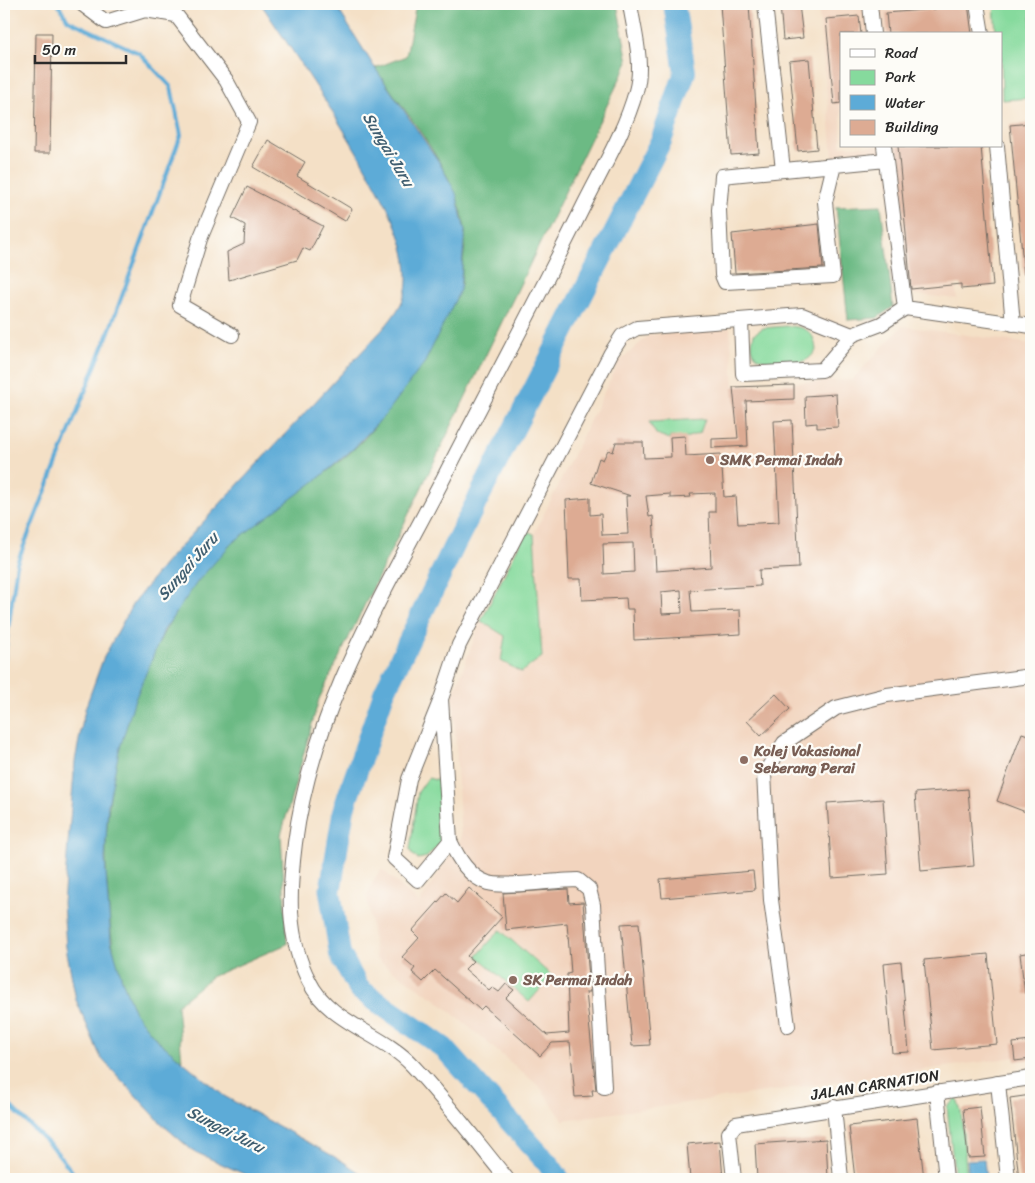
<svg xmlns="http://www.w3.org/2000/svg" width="1035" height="1183" font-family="Sriracha,sans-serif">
  <rect width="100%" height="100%" fill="#fdfcf7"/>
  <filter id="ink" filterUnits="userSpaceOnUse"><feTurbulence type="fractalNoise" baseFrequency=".02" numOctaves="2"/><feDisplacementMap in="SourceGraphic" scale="10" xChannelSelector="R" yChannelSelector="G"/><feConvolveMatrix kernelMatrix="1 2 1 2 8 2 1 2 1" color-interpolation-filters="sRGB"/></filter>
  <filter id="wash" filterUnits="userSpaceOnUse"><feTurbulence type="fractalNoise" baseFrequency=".0096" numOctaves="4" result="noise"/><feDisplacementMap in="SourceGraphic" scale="20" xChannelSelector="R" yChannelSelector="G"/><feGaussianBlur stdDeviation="1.12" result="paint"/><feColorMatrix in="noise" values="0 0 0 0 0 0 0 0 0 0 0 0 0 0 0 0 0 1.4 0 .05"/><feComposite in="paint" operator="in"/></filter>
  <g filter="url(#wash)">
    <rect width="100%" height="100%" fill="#f4e0c6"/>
    <g fill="#f2d4be">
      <path d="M 818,4 L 927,4 L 930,34 L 841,34 L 841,146 L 941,146 L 957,299 L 903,293 L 886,160 L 834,165 Z"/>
      <path d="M 902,326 L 1031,344 L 1031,1055 L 563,1120 L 540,1087 L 438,1001 L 376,959 L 367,896 L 373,881 L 382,869 L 419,903 L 461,839 L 453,695 L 481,621 L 542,657 L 534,534 L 619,362 L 649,335 L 730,328 L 734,385 L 852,380 Z"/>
    </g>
    <g fill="#86da9d" stroke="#588264">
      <path d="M 994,4 L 1031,4 L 1031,98 L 1002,100 L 1001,34 L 996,34 Z"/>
      <path d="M 787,326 C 805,327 814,330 816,350 C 814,353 811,357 808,359 C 797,366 760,365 754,353 C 750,346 753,340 754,334 L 763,328 Z"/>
      <path d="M 705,419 L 700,433 L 685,438 L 670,437 L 670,439 L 656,434 L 649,422 Z"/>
      <path d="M 526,531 L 534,534 L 542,657 L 521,672 L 501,661 L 505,636 L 481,621 Z"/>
      <path d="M 428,778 L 440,781 L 443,787 L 442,841 L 427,857 L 418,859 L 412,854 L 410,849 L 418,792 Z"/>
      <path d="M 500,930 L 552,976 L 529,1002 L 477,956 Z"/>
      <path d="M 957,1098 L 961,1111 L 967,1179 L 955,1179 L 947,1107 Z"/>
    </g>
    <g fill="#6cba84" stroke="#4c7258">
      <path d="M 416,4 L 617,4 L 628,62 L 319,699 L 281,835 L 287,944 L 211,977 L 177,1005 L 182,1061 C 165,1047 149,1034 136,1016 C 113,982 110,925 107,885 C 98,767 145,625 232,543 C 269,508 315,485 353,450 C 385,420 405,383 427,345 C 436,329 454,307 460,289 C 462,282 462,273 462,266 C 464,255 466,242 465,231 C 460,176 406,114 375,68 L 406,56 Z"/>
      <path d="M 881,205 L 893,307 L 877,318 L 848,320 L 836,207 Z"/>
    </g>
    <g fill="#5dabd7" stroke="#446b81">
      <path d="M 261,4 L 335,4 L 375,68 L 439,162 L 456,193 L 465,231 L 460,290 L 425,362 L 386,414 L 353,449 L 319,478 L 232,543 L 198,581 L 164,630 L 134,702 L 119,751 L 108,805 L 105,859 L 111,941 L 123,983 L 135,1013 L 156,1039 L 224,1096 L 342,1161 L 369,1179 L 255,1179 L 193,1151 L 163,1125 L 101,1058 L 76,1000 L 66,947 L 63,903 L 75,761 L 85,709 L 103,659 L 132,605 L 164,564 L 382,330 C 394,316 407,300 407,280 C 408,242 389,210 371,177 C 338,117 299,61 261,4 Z"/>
      <path d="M 984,1159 L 986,1179 L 969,1179 L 967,1160 Z"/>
    </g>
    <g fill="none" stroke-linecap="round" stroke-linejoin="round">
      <g stroke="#5dabd7" stroke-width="4">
        <path d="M 4,661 L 17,563 L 108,334 L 181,135 L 171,87 L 139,53 L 68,20 L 58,4"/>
        <path d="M 4,1100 L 55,1150 L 78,1179"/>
      </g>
      <path stroke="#5dabd7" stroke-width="22" d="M 559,1179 L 550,1166 L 444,1048 L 359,989 L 340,954 L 330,892 L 344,808 L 384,693 L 454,546 L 661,141 L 685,72 L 674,4"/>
    </g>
    <g id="blocks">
      <g fill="#ddab93" fill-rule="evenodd">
        <path d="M 720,4 L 749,4 L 759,153 L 731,155 Z"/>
        <path d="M 780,4 L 799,4 L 803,38 L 783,40 Z"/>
        <path d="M 958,4 L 968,4 L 972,34 L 888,34 L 886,13 L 936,9 L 935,6 Z"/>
        <path d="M 859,16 L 861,34 L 841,34 L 841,103 L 834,104 L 826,19 Z"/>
        <path d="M 36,33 L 52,33 L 50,153 L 34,153 Z"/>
        <path d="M 809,59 L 817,149 L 798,151 L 789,61 Z"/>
        <path d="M 1031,123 L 1031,274 L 1024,275 L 1010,125 Z"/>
        <path d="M 268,140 L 305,162 L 297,176 L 352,209 L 345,221 L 253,167 Z"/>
        <path d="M 898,146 L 981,146 L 993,286 L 961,289 L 961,284 L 911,289 Z"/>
        <path d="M 247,187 L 323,226 L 310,251 L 303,248 L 297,260 L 229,280 L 227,252 L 244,244 L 245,225 L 232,218 Z"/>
        <path d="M 819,224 L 823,268 L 735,273 L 732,234 Z"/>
        <path d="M 794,385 L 794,399 L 746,401 L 748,446 L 712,448 L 712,439 L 738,438 L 733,387 Z"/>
        <path d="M 836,394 L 838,427 L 817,428 L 817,423 L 806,424 L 805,396 Z"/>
        <path d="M 792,420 L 799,568 L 759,570 L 760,586 L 690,590 L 692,612 L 740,610 L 741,634 L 634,640 L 633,609 L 627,609 L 626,598 L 582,600 L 581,579 L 569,579 L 566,500 L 590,498 L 590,515 L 601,514 L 602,535 L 628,534 L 626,496 L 631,496 L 591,483 L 599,458 L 603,460 L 608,450 L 613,452 L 616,442 L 643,442 L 644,458 L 671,457 L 670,437 L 685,436 L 686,456 L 721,454 L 724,497 L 736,496 L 738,524 L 779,522 L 774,421 ZM 715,493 L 715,512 L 709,512 L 711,567 L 656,571 L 653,516 L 649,517 L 646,496 L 670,494 L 670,498 L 691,497 L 690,494 ZM 633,543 L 634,572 L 604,574 L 603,544 ZM 681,590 L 682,613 L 662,614 L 661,592 Z"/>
        <path d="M 776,694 L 790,709 L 761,736 L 747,721 Z"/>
        <path d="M 1022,733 L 1031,736 L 1031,814 L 997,801 Z"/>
        <path d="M 968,789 L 974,866 L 921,871 L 915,793 Z"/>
        <path d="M 883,799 L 888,874 L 832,878 L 827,803 Z"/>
        <path d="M 753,871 L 755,890 L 662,898 L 660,879 Z"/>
        <path d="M 469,888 L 502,917 L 467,956 L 473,961 L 465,969 L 489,990 L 492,987 L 499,992 L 506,984 L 514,990 L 506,998 L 547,1035 L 569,1033 L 567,974 L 571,973 L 567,923 L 506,930 L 503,893 L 568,889 L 569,903 L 583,902 L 590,992 L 586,992 L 596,1090 L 592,1090 L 593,1096 L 575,1097 L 570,1042 L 552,1043 L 540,1056 L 484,1006 L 480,1010 L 435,970 L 423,982 L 412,972 L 415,968 L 402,957 L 419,938 L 412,931 L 446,893 L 457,903 Z"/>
        <path d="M 639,923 L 650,1045 L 632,1046 L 621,924 Z"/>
        <path d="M 1031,952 L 1031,994 L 1025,994 L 1020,954 Z"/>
        <path d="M 988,954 L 997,1044 L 933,1050 L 924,960 Z"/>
        <path d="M 901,962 L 909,1052 L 892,1053 L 884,964 Z"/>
        <path d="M 1031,1041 L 1031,1059 L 1015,1061 L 1013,1043 Z"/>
        <path d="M 1031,1095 L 1031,1179 L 1019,1179 L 1010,1098 Z"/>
        <path d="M 980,1107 L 985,1157 L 968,1158 L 963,1109 Z"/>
        <path d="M 917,1118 L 924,1179 L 855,1179 L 849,1126 Z"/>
        <path d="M 826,1139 L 828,1179 L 757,1179 L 755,1144 Z"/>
        <path d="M 720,1141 L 723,1179 L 690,1179 L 687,1144 Z"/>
      </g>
    </g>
  </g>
  <g filter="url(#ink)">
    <use href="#blocks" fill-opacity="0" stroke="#716a61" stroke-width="1"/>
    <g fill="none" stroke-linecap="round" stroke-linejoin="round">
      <defs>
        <g id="minor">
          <path d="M 82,4 L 106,22 L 145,10 L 176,15 L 226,80 L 249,122 L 200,239 L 180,305 L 232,335"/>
          <path d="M 765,4 L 783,170"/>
          <path d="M 870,4 L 873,34"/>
          <path d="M 977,4 L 982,34"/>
          <path d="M 884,146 L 905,308 L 1031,326"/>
          <path d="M 997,146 L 1013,324"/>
          <path d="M 834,165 L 825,202 L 833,276 L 725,282 L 722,275 L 719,210 L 722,176 L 886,160"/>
          <path d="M 741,321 L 743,374 L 822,370 L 852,335"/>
          <path d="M 441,699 L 450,841 L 418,880 L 394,858 L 409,779 L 441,699 L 459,645 L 611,353 L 622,336 L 637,328 L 802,315 L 852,335 L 881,324 L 905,308"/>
          <path d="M 450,841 C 458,858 469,877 488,883 C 506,888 556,880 578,880 L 589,889 L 593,905 L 604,1087"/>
          <path d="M 788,1026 L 771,900 L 764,774 L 784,743 L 836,708 L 887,695 L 1031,676"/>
          <path d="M 998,1083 L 1008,1179"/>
          <path d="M 937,1092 L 946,1179"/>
          <path d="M 834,1107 L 841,1179"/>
          <path d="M 507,1179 C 476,1141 446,1101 412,1065 C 382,1033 329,1023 309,981 C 286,936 289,891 295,843 C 312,712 381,598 441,483 C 488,391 537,300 583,207 C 602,169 625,131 636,91 C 644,64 634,31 630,4"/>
          <path d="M 734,1179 L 729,1133 L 736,1124 L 1031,1078"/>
        </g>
      </defs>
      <use href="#minor" stroke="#716a61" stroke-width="16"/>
      <use href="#minor" stroke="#fff" stroke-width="14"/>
    </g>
  </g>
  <g fill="#8d6e63" stroke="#fdfcf7" stroke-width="2">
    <circle cx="710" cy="460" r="5"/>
    <circle cx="744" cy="760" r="5"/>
    <circle cx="513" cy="980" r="5"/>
  </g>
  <g text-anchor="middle" stroke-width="4.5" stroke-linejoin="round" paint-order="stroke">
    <g font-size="15" font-weight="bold" fill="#785e54" stroke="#fdfcf7" text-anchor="start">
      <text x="720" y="465">SMK Permai Indah</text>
      <text x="754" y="756">Kolej Vokasional<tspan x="754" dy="17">Seberang Perai</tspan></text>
      <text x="523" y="985">SK Permai Indah</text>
    </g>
    <g font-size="15" fill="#2b2b2b" stroke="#fdfcf7">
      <text transform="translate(875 1085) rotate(-9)" y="5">JALAN CARNATION</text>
    </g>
    <g font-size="16" font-style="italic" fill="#3f5e70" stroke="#fdfcf7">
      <text transform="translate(389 149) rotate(59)" y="6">Sungai Juru</text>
      <text transform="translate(187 566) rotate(-49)" y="6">Sungai Juru</text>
      <text transform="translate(226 1129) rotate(27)" y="6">Sungai Juru</text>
    </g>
  </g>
  <rect width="1035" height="1183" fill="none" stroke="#fdfcf7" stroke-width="20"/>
  <rect x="840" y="32" width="162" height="115" fill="#fdfcf7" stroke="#a9a8a5"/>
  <rect x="850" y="49" width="25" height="8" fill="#ffffff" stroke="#a9a8a5"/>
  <text x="885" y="58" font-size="15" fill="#2b2b2b">Road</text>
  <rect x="850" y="70" width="25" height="15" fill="#86da9d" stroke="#a9a8a5"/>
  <text x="885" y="82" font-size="15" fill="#2b2b2b">Park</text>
  <rect x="850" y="95" width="25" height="15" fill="#5dabd7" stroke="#a9a8a5"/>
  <text x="885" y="108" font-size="15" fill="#2b2b2b">Water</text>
  <rect x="850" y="120" width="25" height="15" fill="#ddab93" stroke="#a9a8a5"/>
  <text x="885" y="132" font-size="15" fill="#2b2b2b">Building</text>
  <path d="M35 55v8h91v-8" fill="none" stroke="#2b2b2b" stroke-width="2.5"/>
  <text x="42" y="55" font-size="15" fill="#2b2b2b" stroke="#fdfcf7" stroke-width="4" paint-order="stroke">50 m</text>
</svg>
